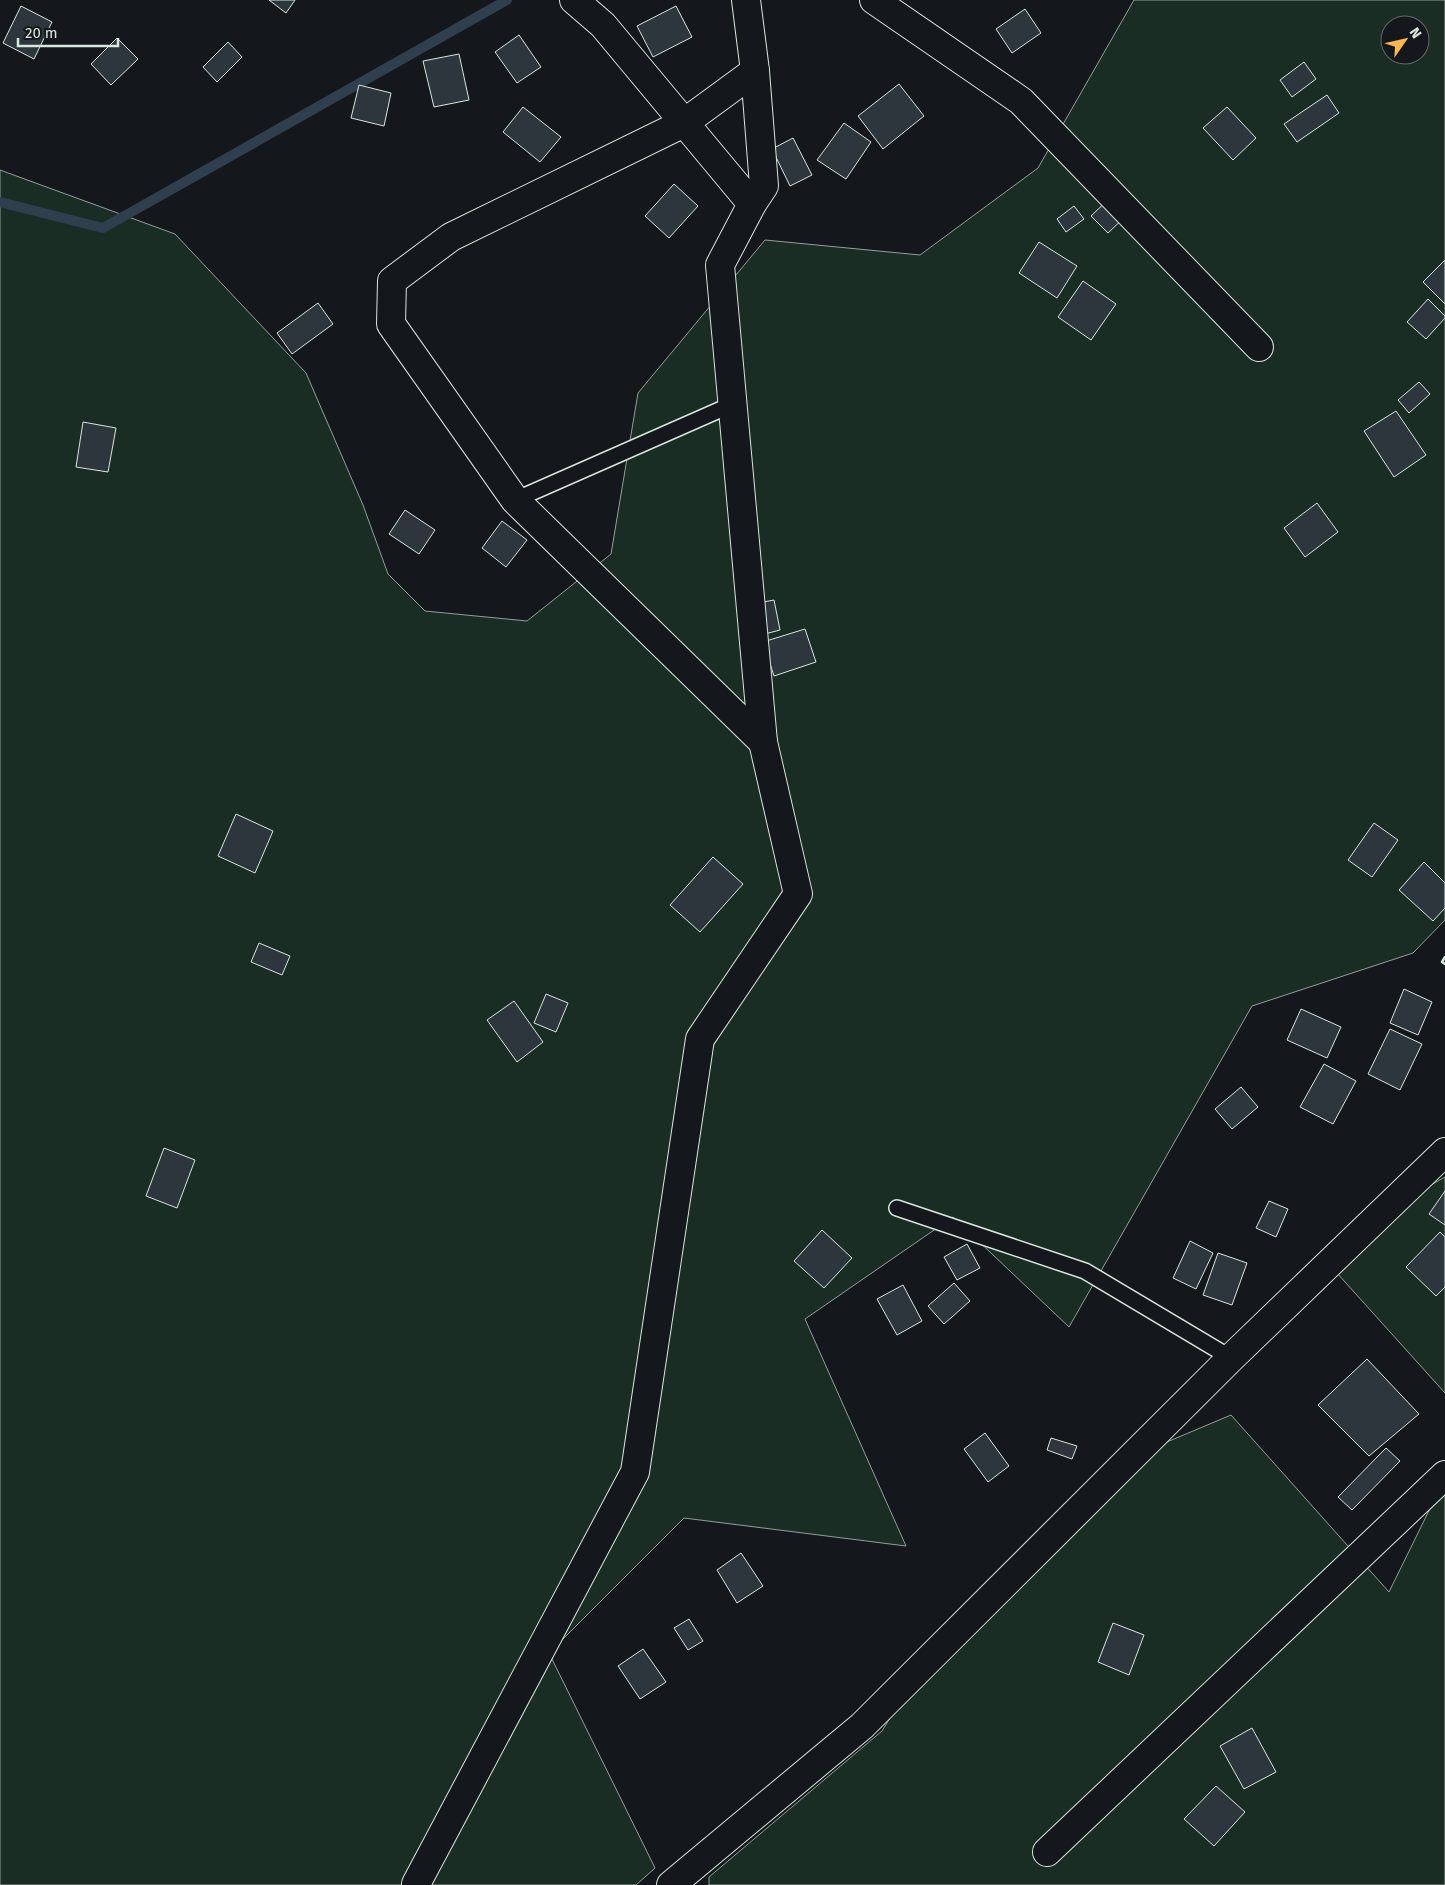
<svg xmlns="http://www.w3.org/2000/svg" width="1445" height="1885" font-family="'Fira Sans',sans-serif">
  <rect width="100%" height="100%" fill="#14181c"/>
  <g fill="#1a2d24" stroke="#939e99" fill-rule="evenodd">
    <path d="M 1134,0 L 1445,0 L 1445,920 L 1413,953 L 1252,1006 L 1069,1327 L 953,1217 L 805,1319 L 906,1546 L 684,1518 L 549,1653 L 655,1868 L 636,1885 L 0,1885 L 0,170 L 175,234 L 306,373 L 363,505 L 388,574 L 425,611 L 527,621 L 611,554 L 638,393 L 765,240 L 920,255 L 1038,168 ZM 1390,25 L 1420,25 L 1420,55 L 1390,55 Z"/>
    <path d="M 1445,1177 L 1445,1393 L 1336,1272 L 1413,1195 Z"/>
    <path d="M 1231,1415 L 1389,1592 L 1445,1478 L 1445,1885 L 709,1885 L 709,1877 L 882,1731 L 952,1617 L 1136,1455 Z"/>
  </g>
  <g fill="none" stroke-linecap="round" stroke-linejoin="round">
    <path stroke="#2f3f4d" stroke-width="10" d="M 0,202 L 103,228 L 507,0"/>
  </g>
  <g fill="#2c363c" stroke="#d8e6dc">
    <path d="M 269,0 L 295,0 L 286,13 Z"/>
    <path d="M 21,6 L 52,22 L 34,59 L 3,43 Z"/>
    <path d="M 676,6 L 692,37 L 653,57 L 637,26 Z"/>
    <path d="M 1025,9 L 1041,33 L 1012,53 L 996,29 Z"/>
    <path d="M 519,35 L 541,67 L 517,83 L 495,52 Z"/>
    <path d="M 117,38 L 138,59 L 111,85 L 91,64 Z"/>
    <path d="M 228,42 L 242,57 L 217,82 L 203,67 Z"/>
    <path d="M 459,54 L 469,100 L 434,107 L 423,61 Z"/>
    <path d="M 1304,62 L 1316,79 L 1292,97 L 1280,80 Z"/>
    <path d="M 899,84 L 924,116 L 883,149 L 858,116 Z"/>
    <path d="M 359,85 L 391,93 L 384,126 L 351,118 Z"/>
    <path d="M 1327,95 L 1339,113 L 1297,142 L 1284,124 Z"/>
    <path d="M 523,107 L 561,137 L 540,162 L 503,132 Z"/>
    <path d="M 1227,107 L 1256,138 L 1233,160 L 1203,128 Z"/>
    <path d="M 844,123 L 871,142 L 846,179 L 817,160 Z"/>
    <path d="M 793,138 L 812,175 L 790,186 L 772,149 Z"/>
    <path d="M 674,184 L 698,206 L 669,238 L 645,216 Z"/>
    <path d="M 1113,195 L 1130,212 L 1108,233 L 1091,216 Z"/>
    <path d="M 1074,206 L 1084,219 L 1066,232 L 1057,219 Z"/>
    <path d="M 1039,242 L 1077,266 L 1057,298 L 1019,273 Z"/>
    <path d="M 1445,260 L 1445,304 L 1423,282 Z"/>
    <path d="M 1083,281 L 1116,304 L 1091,340 L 1058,317 Z"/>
    <path d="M 1428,299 L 1445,316 L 1445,318 L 1426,339 L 1407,322 Z"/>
    <path d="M 318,303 L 333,324 L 292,354 L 277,333 Z"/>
    <path d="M 1419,382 L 1430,394 L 1409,413 L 1398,400 Z"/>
    <path d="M 1396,411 L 1426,455 L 1394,477 L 1364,431 Z"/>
    <path d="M 83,422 L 116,428 L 108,472 L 76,467 Z"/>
    <path d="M 1317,503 L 1338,532 L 1305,557 L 1284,528 Z"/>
    <path d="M 405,510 L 435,530 L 419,554 L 389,534 Z"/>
    <path d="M 502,521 L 527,540 L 506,567 L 482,548 Z"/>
    <path d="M 774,600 L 780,630 L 761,635 L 753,604 Z"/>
    <path d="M 805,629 L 816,662 L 774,676 L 763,642 Z"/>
    <path d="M 236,814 L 273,831 L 255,873 L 218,856 Z"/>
    <path d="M 1374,823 L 1398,840 L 1372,877 L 1348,860 Z"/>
    <path d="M 713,857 L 743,884 L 700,932 L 670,905 Z"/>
    <path d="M 1424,862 L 1445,883 L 1445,908 L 1433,921 L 1399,890 Z"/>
    <path d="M 259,943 L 290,956 L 282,975 L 251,962 Z"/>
    <path d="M 1404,989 L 1432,1002 L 1418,1035 L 1390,1023 Z"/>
    <path d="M 546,994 L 568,1003 L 556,1032 L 534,1023 Z"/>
    <path d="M 514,1001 L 543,1042 L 517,1062 L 487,1020 Z"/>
    <path d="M 1301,1009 L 1341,1027 L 1327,1058 L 1287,1040 Z"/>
    <path d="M 1390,1029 L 1422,1044 L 1400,1090 L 1368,1074 Z"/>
    <path d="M 1324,1064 L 1356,1081 L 1333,1124 L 1300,1107 Z"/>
    <path d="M 1241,1087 L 1258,1107 L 1232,1129 L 1215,1109 Z"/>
    <path d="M 164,1148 L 195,1160 L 177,1208 L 146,1196 Z"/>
    <path d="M 1445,1191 L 1445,1225 L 1429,1214 Z"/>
    <path d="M 1269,1201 L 1288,1209 L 1276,1237 L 1256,1228 Z"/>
    <path d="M 822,1230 L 852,1258 L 824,1288 L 794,1261 Z"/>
    <path d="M 1440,1232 L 1445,1237 L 1445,1287 L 1436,1296 L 1406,1267 Z"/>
    <path d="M 1190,1241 L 1213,1253 L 1196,1289 L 1173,1278 Z"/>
    <path d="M 967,1244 L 980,1268 L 957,1280 L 944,1257 Z"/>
    <path d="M 1218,1253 L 1247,1263 L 1232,1305 L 1203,1295 Z"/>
    <path d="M 954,1283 L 970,1301 L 944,1324 L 928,1306 Z"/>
    <path d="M 903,1285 L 922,1321 L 897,1335 L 877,1299 Z"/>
    <path d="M 1367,1359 L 1419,1414 L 1369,1456 L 1318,1405 Z"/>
    <path d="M 985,1433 L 1009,1466 L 988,1482 L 964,1449 Z"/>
    <path d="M 1051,1438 L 1077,1446 L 1072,1459 L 1047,1450 Z"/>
    <path d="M 1386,1448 L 1400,1461 L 1352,1510 L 1338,1497 Z"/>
    <path d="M 741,1553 L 763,1586 L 737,1603 L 717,1570 Z"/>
    <path d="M 689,1619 L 703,1641 L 688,1650 L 674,1628 Z"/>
    <path d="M 1113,1623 L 1144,1635 L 1129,1675 L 1098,1662 Z"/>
    <path d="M 643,1649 L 666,1682 L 640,1699 L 618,1666 Z"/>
    <path d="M 1252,1728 L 1276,1772 L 1244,1789 L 1220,1746 Z"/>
    <path d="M 1216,1786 L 1245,1812 L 1214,1846 L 1184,1819 Z"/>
  </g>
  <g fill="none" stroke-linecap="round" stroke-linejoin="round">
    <defs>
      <g id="lane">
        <path d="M 515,500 L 733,404"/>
        <path d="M 897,1208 L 1085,1271 L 1231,1358"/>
      </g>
      <g id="street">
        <path d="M 574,0 L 603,25 L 752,204"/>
        <path d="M 874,0 L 1021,101 L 1259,347"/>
        <path d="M 755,71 L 684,123 L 451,237 L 392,281 L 391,324 L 515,500 L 763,742"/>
        <path d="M 1047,1852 L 1445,1475"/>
        <path d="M 416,1884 L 635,1472 L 700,1039 L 798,894 L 763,742 L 720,265 L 752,204 L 764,186 L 755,71 L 746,0"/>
        <path d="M 671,1885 L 862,1726 L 1231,1358 L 1445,1152"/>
      </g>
    </defs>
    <use href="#lane" stroke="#d8e6dc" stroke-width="18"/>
    <use href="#street" stroke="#d8e6dc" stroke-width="30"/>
    <use href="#lane" stroke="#14181c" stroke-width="15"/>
    <use href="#street" stroke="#14181c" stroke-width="28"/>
    <path stroke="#d8e6dc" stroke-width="2.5" d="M 1445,957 L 1442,962 L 1445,964"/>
  </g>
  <g transform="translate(1405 40) rotate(56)"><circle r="24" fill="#14181c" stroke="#626a69"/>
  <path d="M0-4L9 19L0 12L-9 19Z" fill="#ffb74d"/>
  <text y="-8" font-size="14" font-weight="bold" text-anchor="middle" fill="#d8e6dc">N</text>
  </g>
  <path d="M18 38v8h100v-8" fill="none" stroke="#d8e6dc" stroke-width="2.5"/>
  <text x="25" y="38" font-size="15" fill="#d8e6dc" stroke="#14181c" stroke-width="4" paint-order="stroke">20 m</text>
</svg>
